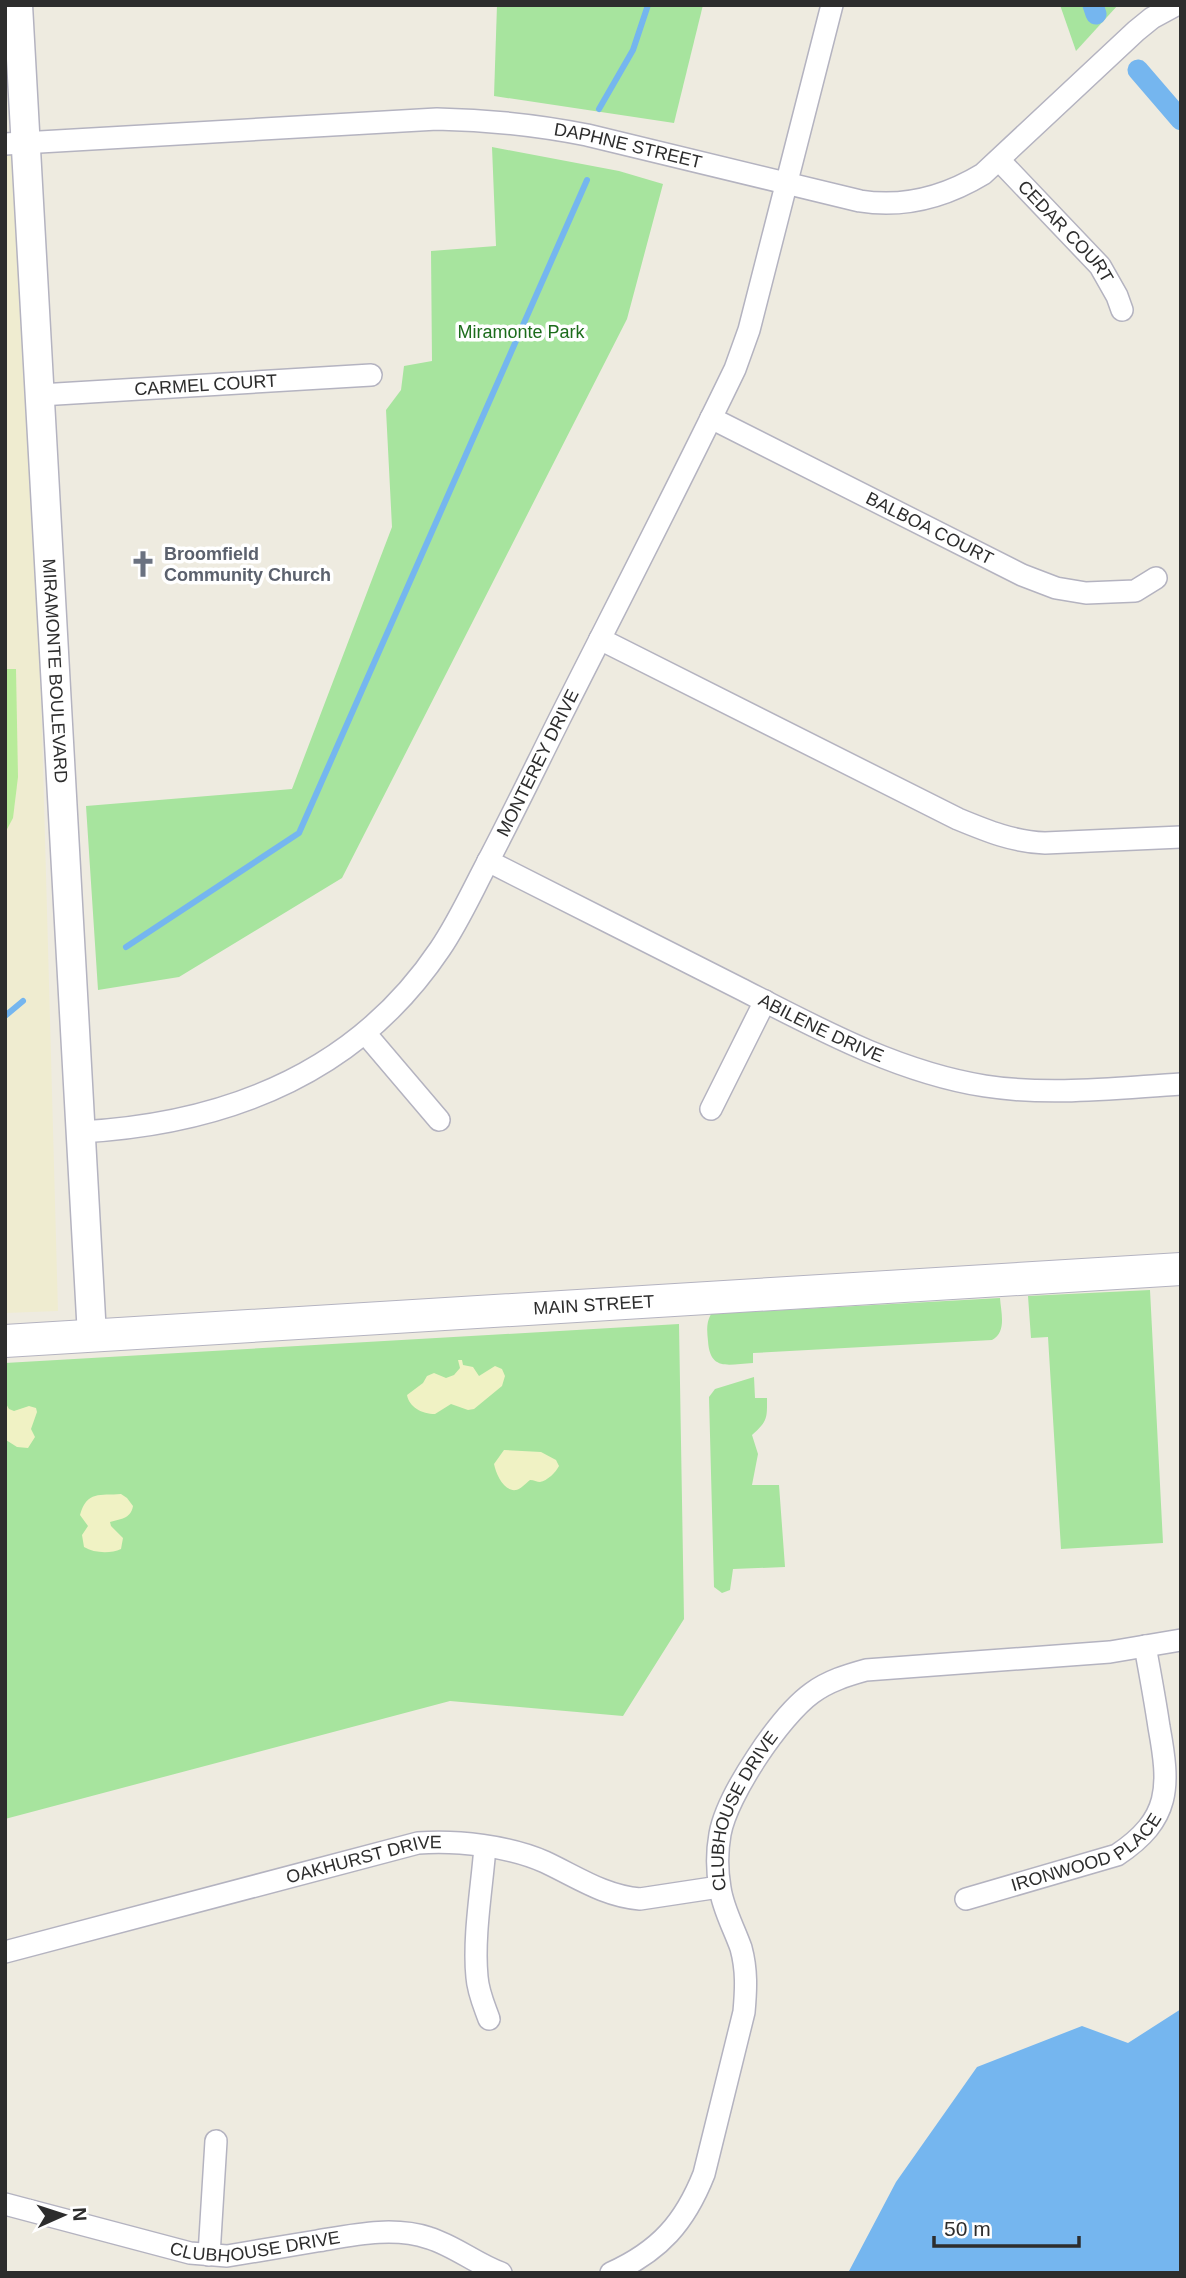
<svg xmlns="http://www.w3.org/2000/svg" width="1186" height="2278" font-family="Arial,sans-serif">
  <rect width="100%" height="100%" fill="#eeebe0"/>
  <path fill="#efecd0" d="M 26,143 L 58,1311 L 5,1313 L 5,145 Z"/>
  <g fill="#a7e49e">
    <path d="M 497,5 L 703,5 L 674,123 L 494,96 Z"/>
    <path d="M 1060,5 L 1118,5 L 1076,51 Z"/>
    <path d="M 492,147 L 619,171 L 663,184 L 627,319 L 342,878 L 179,977 L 98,990 L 86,806 L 292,789 L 392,527 L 386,410 L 401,390 L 404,366 L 432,361 L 431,251 L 496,246 Z"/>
    <path d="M 1150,1290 L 1163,1543 L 1061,1549 L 1048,1337 L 1031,1338 L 1028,1296 Z"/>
    <path d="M 1000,1298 C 1001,1313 1007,1332 992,1340 L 753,1353 L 753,1363 C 729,1364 710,1372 708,1341 C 707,1331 706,1323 711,1314 Z"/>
    <path d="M 679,1324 L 684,1619 L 623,1716 L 450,1701 L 5,1819 L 5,1363 Z"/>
    <path d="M 754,1377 L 755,1398 L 767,1398 C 767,1418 768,1421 752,1435 L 758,1454 L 752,1485 L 779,1485 L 785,1567 L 733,1569 L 730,1590 L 722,1593 L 714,1587 L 709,1397 L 715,1389 Z"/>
  </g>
  <g fill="#f0f2c4">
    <path d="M 458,1360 L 462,1360 L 463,1365 L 473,1367 L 479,1376 L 495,1366 L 502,1369 L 505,1376 L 502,1386 L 474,1409 L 468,1410 L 451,1404 L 435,1414 C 422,1414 409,1407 407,1395 L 423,1383 L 427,1376 L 434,1373 L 446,1378 L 454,1375 L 460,1368 Z"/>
    <path d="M 5,1402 L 9,1409 L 14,1411 L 29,1406 L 36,1408 L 37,1412 L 31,1429 L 35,1437 L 28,1448 L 17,1447 L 6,1440 Z"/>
    <path d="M 504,1450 L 541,1452 L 556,1460 L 559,1466 C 556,1472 547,1481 540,1482 C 537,1482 534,1480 530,1480 C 526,1483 521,1489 516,1490 C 504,1492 496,1474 494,1464 Z"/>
    <path d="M 121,1494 L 127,1498 L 133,1506 C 131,1519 120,1519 110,1522 L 111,1526 L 123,1538 L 121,1549 C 110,1554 94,1553 84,1547 L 82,1535 L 88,1526 L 80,1515 C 87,1490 100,1496 121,1494 Z"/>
  </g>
  <path fill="#b8eb9a" d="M 5,669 L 16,669 L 18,777 L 13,818 L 5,833 Z"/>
  <path fill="#75b6ef" d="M 1181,2009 L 1181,2273 L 848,2273 L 896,2182 L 977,2067 L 1082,2026 L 1128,2043 Z"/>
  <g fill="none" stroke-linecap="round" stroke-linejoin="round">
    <g stroke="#75b6ef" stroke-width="6">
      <path d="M 599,109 L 633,50 L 648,5"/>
      <path d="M 126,947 L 299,833 L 587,180"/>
      <path d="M 5,1016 L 23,1001"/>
    </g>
    <g stroke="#75b6ef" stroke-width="21">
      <path d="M 1093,5 L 1096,14"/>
      <path d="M 1138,70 L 1181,120"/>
    </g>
    <defs>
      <g id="minor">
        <path id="s1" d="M 5,144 L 437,119 C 488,120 537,125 587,135 L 860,201 C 904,208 945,197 983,174 L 1136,31 L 1152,18 L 1176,5"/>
        <path id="s2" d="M 999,160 L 1100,266 L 1117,296 L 1122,310"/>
        <path id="s3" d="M 40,395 L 371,375"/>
        <path id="s4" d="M 711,418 L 1022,575 L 1056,588 L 1086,593 L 1135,591 L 1156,578"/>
        <path d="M 600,639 L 958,819 C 987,831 1014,842 1045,843 L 1181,837"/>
        <path id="s5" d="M 488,861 C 572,903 655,946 739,988 C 817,1028 897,1072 985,1086 C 1050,1096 1115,1088 1181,1084"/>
        <path d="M 365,1033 L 439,1120"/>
        <path d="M 711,1109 L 765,1001"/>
        <path id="s6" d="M 80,1132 C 226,1124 356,1074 440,949 C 457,924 470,896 484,869 C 510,820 534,770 559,720 C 618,603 678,487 735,369 L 749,330 L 832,5"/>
        <path d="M 485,1847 C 482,1887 473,1937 477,1977 C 478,1992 484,2005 489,2019"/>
        <path id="s7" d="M 966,1899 L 1117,1855 C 1171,1819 1170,1787 1159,1727 C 1155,1700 1150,1673 1145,1646"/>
        <path id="s8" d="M 5,1952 L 418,1843 C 457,1840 509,1846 545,1862 C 577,1877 604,1896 640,1899 L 719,1887"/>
        <path id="s9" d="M 5,2204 L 190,2253 L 227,2256 C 257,2251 287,2246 317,2241 C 353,2235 393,2226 429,2238 C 455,2246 476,2264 501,2273"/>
        <path d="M 209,2255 L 216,2141"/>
        <path id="s10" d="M 611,2273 C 660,2251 685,2222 704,2174 L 744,2012 C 746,1990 747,1970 741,1948 C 734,1928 723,1909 720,1888 C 717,1871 717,1851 720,1834 C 727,1795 780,1716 812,1693 C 828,1681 848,1675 866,1670 L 1110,1652 L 1181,1640"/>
      </g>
      <g id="tertiary">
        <path id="s11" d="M 18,5 L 92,1336"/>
      </g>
      <g id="secondary">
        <path id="s12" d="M 5,1341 L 1181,1269"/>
      </g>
    </defs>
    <use href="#minor" stroke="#b4b3c0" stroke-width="24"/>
    <use href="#tertiary" stroke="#b4b3c0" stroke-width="31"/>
    <use href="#secondary" stroke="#b4b3c0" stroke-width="34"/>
    <use href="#minor" stroke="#fff" stroke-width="21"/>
    <use href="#tertiary" stroke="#fff" stroke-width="28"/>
    <use href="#secondary" stroke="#fff" stroke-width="32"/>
  </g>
  <defs>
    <symbol id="church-bare" viewBox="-9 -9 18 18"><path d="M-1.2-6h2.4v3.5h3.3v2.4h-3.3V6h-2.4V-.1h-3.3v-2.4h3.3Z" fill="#6b7280" stroke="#fff" stroke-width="2.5" paint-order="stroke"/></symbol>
  </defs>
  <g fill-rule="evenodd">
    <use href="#church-bare" x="124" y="545" width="38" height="38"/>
  </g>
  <g text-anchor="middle" stroke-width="7" stroke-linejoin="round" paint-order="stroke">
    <g font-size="18" fill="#2d2d2d" stroke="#fff">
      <text dy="6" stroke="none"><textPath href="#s1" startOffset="626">DAPHNE STREET</textPath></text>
      <text dy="6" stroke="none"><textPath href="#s2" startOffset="98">CEDAR COURT</textPath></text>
      <text dy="6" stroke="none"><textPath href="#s3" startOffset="166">CARMEL COURT</textPath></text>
      <text dy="6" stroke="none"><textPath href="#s4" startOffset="245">BALBOA COURT</textPath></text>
      <text dy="6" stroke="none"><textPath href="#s11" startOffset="667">MIRAMONTE BOULEVARD</textPath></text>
      <text dy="6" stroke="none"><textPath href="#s6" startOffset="630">MONTEREY DRIVE</textPath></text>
      <text dy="6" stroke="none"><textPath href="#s5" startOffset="373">ABILENE DRIVE</textPath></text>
      <text dy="6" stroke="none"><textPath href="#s12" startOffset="590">MAIN STREET</textPath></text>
      <text dy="6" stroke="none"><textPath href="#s10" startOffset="518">CLUBHOUSE DRIVE</textPath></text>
      <text dy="6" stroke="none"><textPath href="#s7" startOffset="131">IRONWOOD PLACE</textPath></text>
      <text dy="6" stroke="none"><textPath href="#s8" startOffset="371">OAKHURST DRIVE</textPath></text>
      <text dy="6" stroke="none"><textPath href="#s9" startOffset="257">CLUBHOUSE DRIVE</textPath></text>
    </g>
    <g font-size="18" fill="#1c6c1b" stroke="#fff">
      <text x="521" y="338">Miramonte Park</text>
    </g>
    <g font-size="18" font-weight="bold" fill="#5b616d" stroke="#fff" text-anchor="start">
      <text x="164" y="560">Broomfield<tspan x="164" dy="21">Community Church</tspan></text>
    </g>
  </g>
  <rect width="1186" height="2278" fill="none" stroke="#2d2d2d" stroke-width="14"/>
  <g transform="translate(63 2215) rotate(87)" stroke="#ffffff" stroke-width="5" paint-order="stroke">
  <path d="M0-5L12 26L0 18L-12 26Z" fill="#2d2d2d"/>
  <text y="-10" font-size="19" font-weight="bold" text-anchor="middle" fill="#2d2d2d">N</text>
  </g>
  <path d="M934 2236v10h145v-10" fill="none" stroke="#2d2d2d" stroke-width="3.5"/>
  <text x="944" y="2236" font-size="21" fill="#2d2d2d" stroke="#ffffff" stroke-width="5" paint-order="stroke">50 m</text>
</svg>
